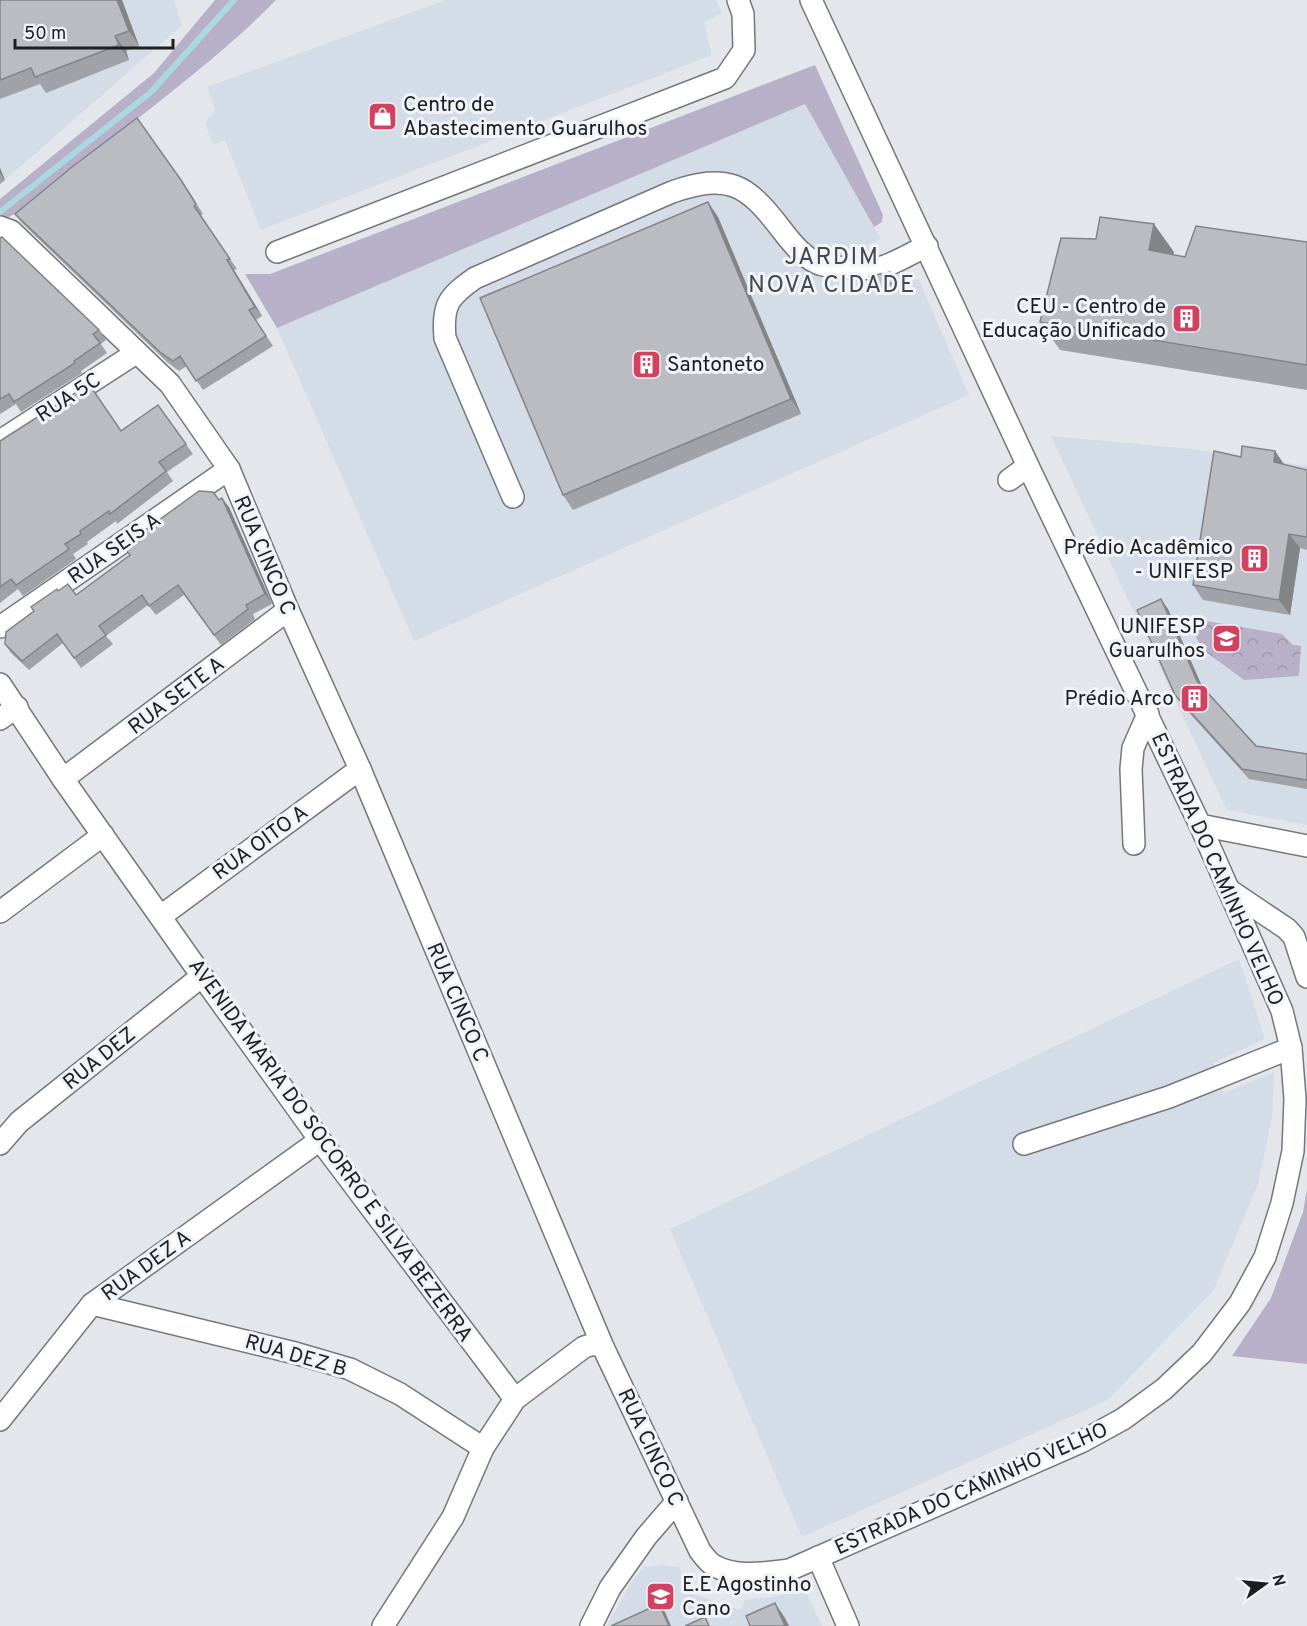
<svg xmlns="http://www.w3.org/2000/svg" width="1307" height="1626" font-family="Overpass,sans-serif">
  <defs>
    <pattern id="forest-crowns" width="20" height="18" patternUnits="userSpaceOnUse" patternTransform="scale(1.5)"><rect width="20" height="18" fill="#b8afc9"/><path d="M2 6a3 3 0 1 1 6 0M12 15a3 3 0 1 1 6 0" fill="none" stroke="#9e96ac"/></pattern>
  </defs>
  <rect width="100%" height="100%" fill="#e3e7ec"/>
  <g fill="#d3dce7">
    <path d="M 0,0 L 174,0 L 182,25 L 5,180 L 0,168 Z"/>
    <path d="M 446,0 L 716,0 L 722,13 L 704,23 L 712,55 L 261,230 L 225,140 L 213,145 L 205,123 L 215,110 L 207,87 Z"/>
    <path d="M 805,104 L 881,239 L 868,245 L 878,268 L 919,280 L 969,395 L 414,641 L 277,328 Z"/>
    <path d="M 1051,436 L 1191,449 L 1307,466 L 1307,825 L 1227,810 Z"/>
    <path d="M 1239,959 L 1265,1039 L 1213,1063 L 1224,1093 L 1274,1072 L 1272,1117 L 1258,1184 L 1213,1291 L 1108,1400 L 802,1537 L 670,1229 Z"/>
    <path d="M 663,1565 L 678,1567 L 695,1595 L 741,1610 L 745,1600 L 773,1597 L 804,1589 L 822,1626 L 607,1626 L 632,1581 L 644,1567 Z"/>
  </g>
  <g fill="#b8afc9">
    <path d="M 215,0 L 276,0 C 232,45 181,84 132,123 C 89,157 47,194 0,223 L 0,199 L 154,73 Z"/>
    <path d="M 815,65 L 883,215 L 882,222 L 874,227 L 805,104 L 277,328 L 245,274 L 270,274 Z"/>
    <path d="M 1307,1189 L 1307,1364 L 1232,1356 L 1271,1298 L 1303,1212 Z"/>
  </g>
  <path fill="url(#forest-crowns)" d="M 1195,619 L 1282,634 L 1293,645 L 1301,646 L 1299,676 L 1244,680 L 1202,649 L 1189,622 Z"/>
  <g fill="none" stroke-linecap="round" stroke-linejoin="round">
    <path stroke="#aad8e0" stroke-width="6" d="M 0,212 L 151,92 L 234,0"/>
    <defs>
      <g id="minor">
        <path d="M 0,227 L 11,231 L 170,384 L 229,469 L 288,610 L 360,769 L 603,1347 L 700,1551 C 704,1556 708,1562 713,1565 C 735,1578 765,1573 789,1570 L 1081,1442 L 1123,1419 L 1164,1389 L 1202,1353 L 1240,1303 L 1265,1257 L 1282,1203 L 1293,1151 L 1295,1099 L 1291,1048 L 1282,1011 L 1200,825 L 1028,466 L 811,0"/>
        <path d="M 277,252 L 725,78 L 744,50 L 743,14 L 738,0"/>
        <path d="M 0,441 L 136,353"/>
        <path d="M 1009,480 L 1028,466"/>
        <path d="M 513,497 L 445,338 C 442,305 448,297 475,278 L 672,192 C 728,173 746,183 781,229 C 791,242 802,256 817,263 C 826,268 866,269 877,268 C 889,267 915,251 927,246"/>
        <path d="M 0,627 L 229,469"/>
        <path d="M 0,684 L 63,779 L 202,976 L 320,1140 L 515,1399"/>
        <path d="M 0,719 L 17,707"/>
        <path d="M 63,779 L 288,610"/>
        <path d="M 1200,825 L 1307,846"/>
        <path d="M 1134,844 L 1131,769 L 1133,748 L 1148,714"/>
        <path d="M 1229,890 L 1287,929 L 1294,937 L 1307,977"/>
        <path d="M 0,912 L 103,835"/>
        <path d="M 161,916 L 360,769"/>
        <path d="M 0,1144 L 19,1122 L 202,976"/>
        <path d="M 1024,1144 L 1169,1097 L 1291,1048"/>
        <path d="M 92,1304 L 295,1353 L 350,1369 L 400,1394 L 483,1448"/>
        <path d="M 0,1420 L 92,1304 L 320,1140"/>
        <path d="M 818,1557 L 848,1626"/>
        <path d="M 383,1626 L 453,1517 L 483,1448 L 515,1399 L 584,1347 L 594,1344 L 603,1347"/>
        <path d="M 591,1626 L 610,1588 L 646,1537 L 677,1501"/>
      </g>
    </defs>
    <use href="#minor" stroke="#74777c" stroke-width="24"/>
    <use href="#minor" stroke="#fff" stroke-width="21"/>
  </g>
  <g fill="#a1a2a7">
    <path d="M 0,0 L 122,0 L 139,46 L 126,51 L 129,60 L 46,93 L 40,84 L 0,99 Z"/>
    <path d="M 0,168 L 5,180 L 0,184 Z"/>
    <path d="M 188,190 L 203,214 L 200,216 L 237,269 L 234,270 L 262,316 L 256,320 L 273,346 L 203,390 L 187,366 L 179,371 L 167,362 L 22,223 L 15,214 Z"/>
    <path d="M 718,217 L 801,414 L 573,510 L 563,495 Z"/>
    <path d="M 0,238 L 99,330 L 106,340 L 101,344 L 107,353 L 81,371 L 82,373 L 21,412 L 16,404 L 0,414 Z"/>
    <path d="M 1096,239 L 1174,252 L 1173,255 L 1185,257 L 1307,242 L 1307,390 L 1060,350 L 1040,322 Z"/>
    <path d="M 893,277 L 898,287 L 879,295 L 875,290 Z"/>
    <path d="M 158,405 L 193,454 L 167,472 L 173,481 L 117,524 L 116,521 L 87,542 L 88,544 L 73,554 L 76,559 L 23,596 L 18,589 L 0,603 L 0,441 L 121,430 Z"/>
    <path d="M 1275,451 L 1284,464 L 1307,470 L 1307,550 L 1300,548 L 1290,615 L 1203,600 L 1193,585 L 1241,457 Z"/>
    <path d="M 219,500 L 229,507 L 272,604 L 253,614 L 255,619 L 221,645 L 184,595 L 156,615 L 148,605 L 106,636 L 113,644 L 81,668 L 63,643 L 29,670 L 11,653 L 5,644 L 34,611 L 58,591 L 76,595 Z"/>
    <path d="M 1168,609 L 1202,686 L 1256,746 L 1307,754 L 1307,789 L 1249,779 L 1182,705 L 1175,695 Z"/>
  </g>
  <g fill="#838488">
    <path d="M 117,0 L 122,0 L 139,46 L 129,31 Z"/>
    <path d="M 115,36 L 126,51 L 129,60 L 119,45 Z"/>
    <path d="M 0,168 L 5,180 L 0,173 Z"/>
    <path d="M 708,202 L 718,217 L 801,414 L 791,399 Z"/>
    <path d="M 1154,224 L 1174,252 L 1168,278 L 1149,250 Z"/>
    <path d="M 227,260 L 234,270 L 262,316 L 255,307 Z"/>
    <path d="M 1275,451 L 1285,466 L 1274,462 Z"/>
    <path d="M 222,498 L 229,507 L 272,604 L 265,594 Z"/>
    <path d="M 1289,534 L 1300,548 L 1290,615 L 1279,600 Z"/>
    <path d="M 1161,599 L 1168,609 L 1204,691 L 1197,681 Z"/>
    <path d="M 775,1603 L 785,1618 L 789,1626 L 785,1626 Z"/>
    <path d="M 659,1604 L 665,1612 L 671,1626 L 669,1626 Z"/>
  </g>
  <g fill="#bbbcc2" stroke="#838488" stroke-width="1.5">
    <path d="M 0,0 L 117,0 L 129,31 L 115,36 L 119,45 L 35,77 L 31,68 L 0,80 Z"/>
    <path d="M 137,118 L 181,180 L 196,204 L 194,206 L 230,259 L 227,260 L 255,307 L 249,310 L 266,336 L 196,381 L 180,356 L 173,361 L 160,352 L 15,214 L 72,167 Z"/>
    <path d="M 708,202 L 791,399 L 563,495 L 480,298 Z"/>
    <path d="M 1100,217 L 1154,224 L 1149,250 L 1185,257 L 1196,226 L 1307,242 L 1307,365 L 1040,322 L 1061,238 L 1096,239 Z"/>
    <path d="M 2,237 L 99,330 L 93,334 L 100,343 L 74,361 L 75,363 L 14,402 L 9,394 L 0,399 L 0,238 Z"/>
    <path d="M 890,272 L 894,282 L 875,290 L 869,276 Z"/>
    <path d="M 89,384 L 121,431 L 158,405 L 186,444 L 159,462 L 166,471 L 110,514 L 109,511 L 80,531 L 81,534 L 65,544 L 69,549 L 16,585 L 11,579 L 0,587 L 0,441 Z"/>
    <path d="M 1242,446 L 1275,451 L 1274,462 L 1307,470 L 1307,537 L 1289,534 L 1279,600 L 1193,585 L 1214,451 L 1241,457 Z"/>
    <path d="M 199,491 L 213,492 L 219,500 L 222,498 L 265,594 L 246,605 L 248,609 L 214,635 L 178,585 L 149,606 L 142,595 L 99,626 L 106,635 L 74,658 L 57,634 L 22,661 L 5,644 L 6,632 L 34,611 L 31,607 L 57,589 L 58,591 L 68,584 L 76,595 L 130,555 L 127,551 L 144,538 L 141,533 Z"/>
    <path d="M 1161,599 L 1197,681 L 1256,746 L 1307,754 L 1307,780 L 1242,769 L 1175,695 L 1137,610 Z"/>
    <path d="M 775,1603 L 785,1626 L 750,1626 L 746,1616 Z"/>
    <path d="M 659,1604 L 669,1626 L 611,1626 Z"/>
    <path d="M 705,1617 L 709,1626 L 685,1626 Z"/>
  </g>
  <defs>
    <symbol id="shop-square" viewBox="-11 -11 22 22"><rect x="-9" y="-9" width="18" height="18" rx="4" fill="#d14160" stroke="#f0f4f9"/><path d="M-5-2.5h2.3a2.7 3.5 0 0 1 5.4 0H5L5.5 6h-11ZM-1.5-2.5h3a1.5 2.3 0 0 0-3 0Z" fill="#fff"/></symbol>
    <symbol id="building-square" viewBox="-11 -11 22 22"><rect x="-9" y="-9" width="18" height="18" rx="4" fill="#d14160" stroke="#f0f4f9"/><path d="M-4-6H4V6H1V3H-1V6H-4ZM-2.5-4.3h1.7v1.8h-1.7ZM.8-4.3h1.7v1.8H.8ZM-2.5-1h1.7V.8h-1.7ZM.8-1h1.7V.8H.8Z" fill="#fff"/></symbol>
    <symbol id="university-square" viewBox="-11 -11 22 22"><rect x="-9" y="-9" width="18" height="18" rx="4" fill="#d14160" stroke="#f0f4f9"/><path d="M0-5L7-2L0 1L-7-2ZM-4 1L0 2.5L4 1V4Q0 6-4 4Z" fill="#fff"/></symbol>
    <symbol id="school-square" viewBox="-11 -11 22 22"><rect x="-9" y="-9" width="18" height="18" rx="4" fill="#d14160" stroke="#f0f4f9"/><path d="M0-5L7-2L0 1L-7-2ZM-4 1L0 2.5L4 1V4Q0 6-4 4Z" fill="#fff"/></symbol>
  </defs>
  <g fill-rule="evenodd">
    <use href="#shop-square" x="366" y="100" width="33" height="33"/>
    <use href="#building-square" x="1170" y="302" width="33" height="33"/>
    <use href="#building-square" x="630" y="348" width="33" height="33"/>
    <use href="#building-square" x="1238" y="542" width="33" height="33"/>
    <use href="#university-square" x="1210" y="622" width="33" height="33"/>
    <use href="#building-square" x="1178" y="682" width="33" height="33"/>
    <use href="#school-square" x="644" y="1580" width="33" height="33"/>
  </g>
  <g text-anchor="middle" stroke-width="6" stroke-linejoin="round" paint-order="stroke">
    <g font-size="21" fill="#1c1e20" stroke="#f0f4f9" text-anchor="end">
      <text x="403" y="111" text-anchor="start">Centro de<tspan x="403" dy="24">Abastecimento Guarulhos</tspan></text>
      <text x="1166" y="313">CEU - Centro de<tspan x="1166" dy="24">Educação Unificado</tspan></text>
      <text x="667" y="371" text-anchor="start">Santoneto</text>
      <text x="1233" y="554">Prédio Acadêmico<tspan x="1233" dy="24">- UNIFESP</tspan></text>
      <text x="1205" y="633">UNIFESP<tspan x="1205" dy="24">Guarulhos</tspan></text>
      <text x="1174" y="705">Prédio Arco</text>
      <text x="682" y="1591" text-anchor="start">E.E Agostinho<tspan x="682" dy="24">Cano</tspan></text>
    </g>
    <g font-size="21" fill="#1c1e20" stroke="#f0f4f9">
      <text transform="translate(68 397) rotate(-33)" y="7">RUA 5C</text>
      <text transform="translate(114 548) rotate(-35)" y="7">RUA SEIS A</text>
      <text transform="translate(265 555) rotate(67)" y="7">RUA CINCO C</text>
      <text transform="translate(176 695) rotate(-37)" y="7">RUA SETE A</text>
      <text transform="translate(260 842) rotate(-36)" y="7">RUA OITO A</text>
      <text transform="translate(1218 869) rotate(66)" y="7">ESTRADA DO CAMINHO VELHO</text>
      <text transform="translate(458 1002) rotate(67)" y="7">RUA CINCO C</text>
      <text transform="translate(99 1058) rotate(-39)" y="7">RUA DEZ</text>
      <text transform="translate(331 1150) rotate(54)" y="7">AVENIDA MARIA DO SOCORRO E SILVA BEZERRA</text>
      <text transform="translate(146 1265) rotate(-36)" y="7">RUA DEZ A</text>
      <text transform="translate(296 1355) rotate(16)" y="7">RUA DEZ B</text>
      <text transform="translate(651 1447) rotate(65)" y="7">RUA CINCO C</text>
      <text transform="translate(971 1488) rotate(-24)" y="7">ESTRADA DO CAMINHO VELHO</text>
    </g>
    <g font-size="24" letter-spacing="1.5" fill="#44474b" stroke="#f0f4f9">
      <text x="832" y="264">JARDIM<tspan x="832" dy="28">NOVA CIDADE</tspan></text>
    </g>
  </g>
  <g transform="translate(1265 1584) rotate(75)" stroke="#f0f4f9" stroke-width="4.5" paint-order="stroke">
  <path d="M0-4.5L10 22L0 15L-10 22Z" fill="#1c1e20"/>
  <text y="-9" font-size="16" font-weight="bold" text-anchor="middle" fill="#1c1e20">N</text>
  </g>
  <path d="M15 39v9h158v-9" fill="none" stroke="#1c1e20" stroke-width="3"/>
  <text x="24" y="39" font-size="18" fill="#1c1e20" stroke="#f0f4f9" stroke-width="4.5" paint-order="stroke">50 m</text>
</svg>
